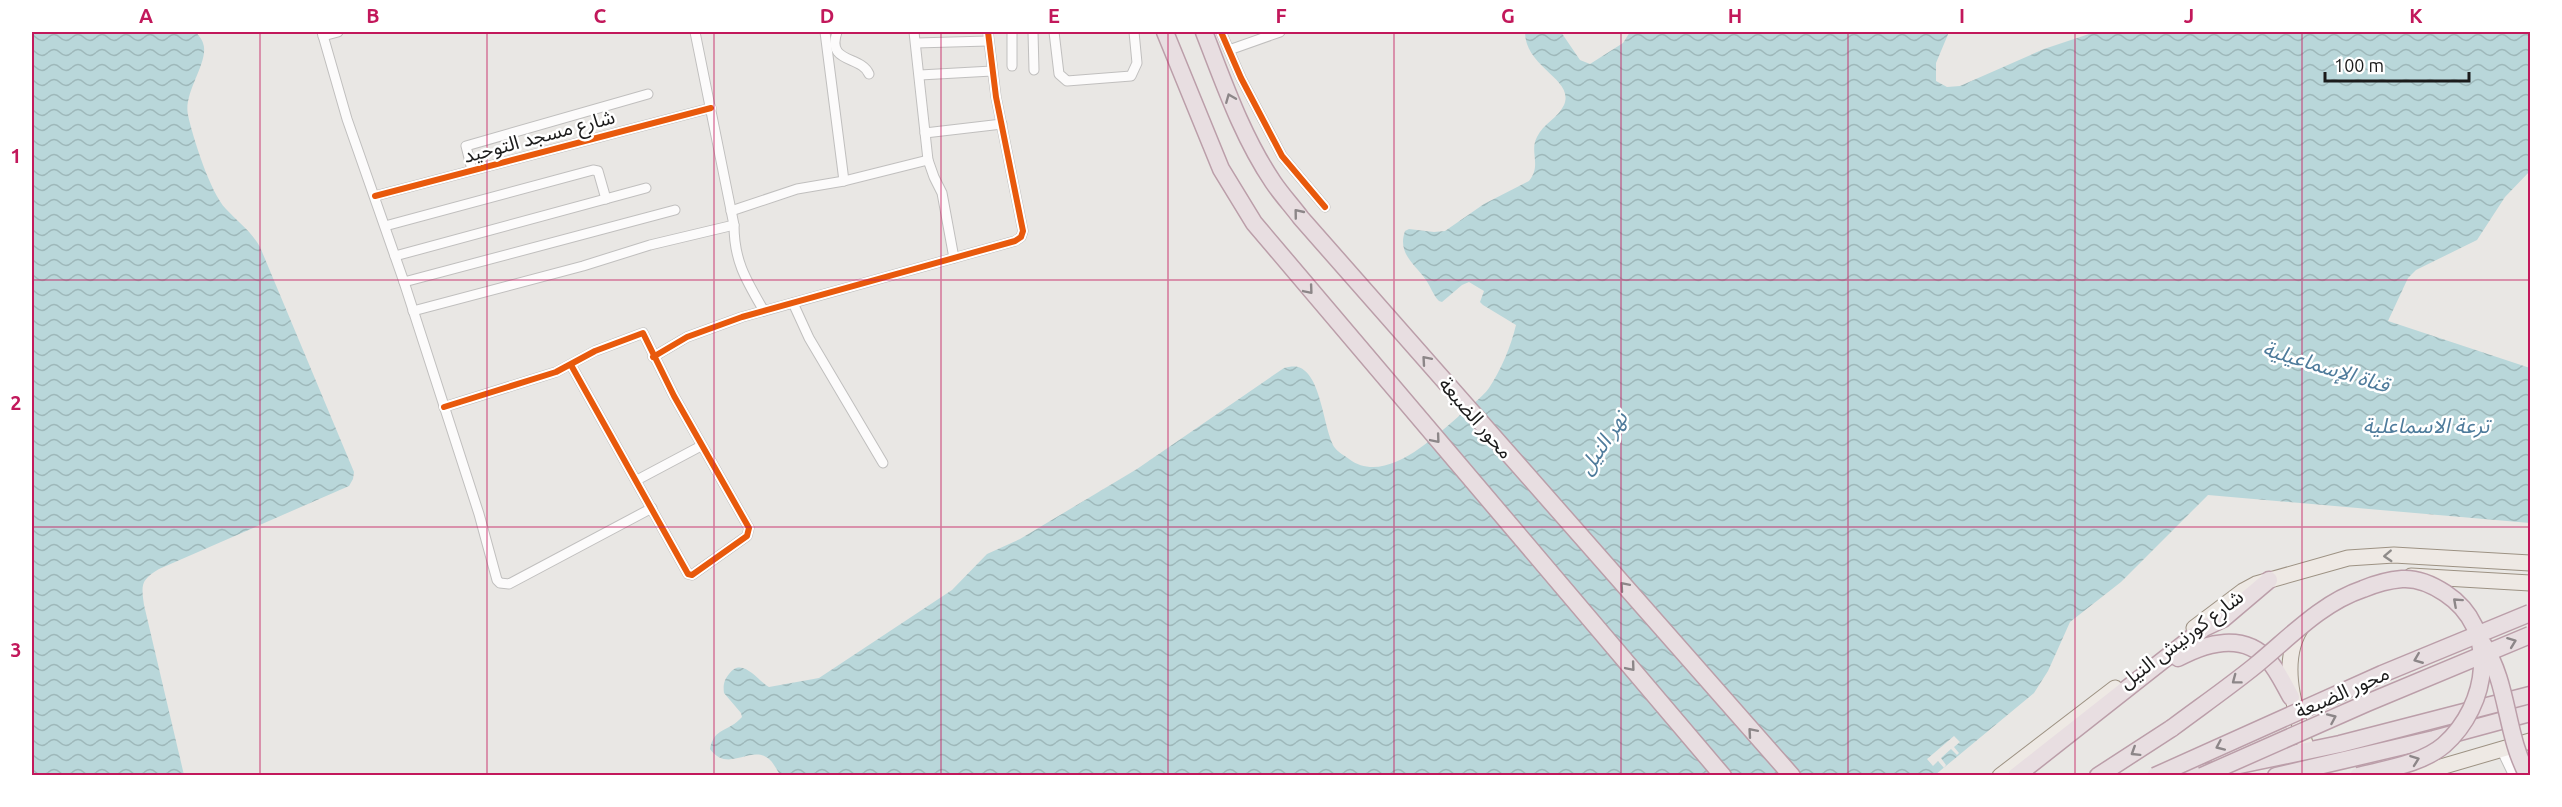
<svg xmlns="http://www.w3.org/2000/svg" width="2562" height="807" font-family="Ubuntu,'Noto Sans Arabic',sans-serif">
  <defs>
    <pattern id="water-waves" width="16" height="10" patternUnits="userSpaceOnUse" patternTransform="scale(1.5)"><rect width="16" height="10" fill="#b9d7da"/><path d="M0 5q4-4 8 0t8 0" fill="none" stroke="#9eb8ba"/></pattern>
  </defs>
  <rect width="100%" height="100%" fill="#e9e7e4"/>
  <g fill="url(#water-waves)">
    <path d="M 32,32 L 196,32 C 198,35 202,39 203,43 C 210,61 183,92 188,115 C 193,138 210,192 226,209 C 238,222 251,231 260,247 L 354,472 L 353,479 L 349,486 L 159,569 C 141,580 141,584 144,605 L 184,775 L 32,775 Z"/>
    <path d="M 1525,32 L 1561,32 L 1580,60 L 1590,64 L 1623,43 L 1630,32 L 1949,32 L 1936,63 L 1936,81 L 1947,87 L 1960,86 L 2044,49 L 2095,32 L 2530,32 L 2530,171 L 2505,197 L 2477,240 L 2416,270 L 2408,278 L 2388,321 L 2530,368 L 2530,523 L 2208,495 L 2121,582 L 2070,622 L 2048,671 L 2034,693 L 1935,775 L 781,776 C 777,771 774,763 769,759 C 751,744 728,774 710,749 C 714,727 729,732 742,717 L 741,713 L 724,693 C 723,685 724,680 729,674 C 742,656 757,680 769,687 L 819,678 L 952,590 L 987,554 L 1020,539 L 1137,469 L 1284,368 C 1288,367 1294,366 1298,367 C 1322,374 1323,430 1335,448 C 1338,452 1345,456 1349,459 C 1385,486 1433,438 1459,416 C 1468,407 1482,398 1489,388 C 1501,370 1511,346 1516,325 L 1483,305 L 1480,302 L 1484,291 L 1469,282 L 1462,285 L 1442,302 L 1439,301 C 1433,295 1431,287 1426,280 C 1415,264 1397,254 1405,231 L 1409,229 L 1434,232 L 1445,231 L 1484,204 L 1529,181 C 1542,165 1529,152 1537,137 C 1543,124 1558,118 1564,105 C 1575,79 1525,68 1525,32 Z"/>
  </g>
  <path fill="#e9e7e4" d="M 1954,736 L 1960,742 L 1954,747 L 1959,753 L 1957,755 L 1951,749 L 1941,758 L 1946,765 L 1944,768 L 1938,761 L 1933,766 L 1927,759 Z"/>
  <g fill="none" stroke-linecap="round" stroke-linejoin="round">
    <defs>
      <g id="street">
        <path d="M 322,32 L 347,119 L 404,282 L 479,514 L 497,580 L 500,583 L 509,584 L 652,508"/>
        <path d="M 695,32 L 734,225 C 734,261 746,280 764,311"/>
        <path d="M 837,32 C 826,64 861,55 869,74"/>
        <path d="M 914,32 L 928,160 L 934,177 L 942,193 L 954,258"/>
        <path d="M 1012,32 L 1012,66"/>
        <path d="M 1033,32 L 1034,70"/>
        <path d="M 1054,32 L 1059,74 L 1067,81 L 1131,76 L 1137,63 L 1134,32"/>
        <path d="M 1221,32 L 1241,78 L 1282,156 L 1325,207"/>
        <path d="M 323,36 L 338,32"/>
        <path d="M 916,43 L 988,41"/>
        <path d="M 1229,50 L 1280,32"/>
        <path d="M 920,75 L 992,71"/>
        <path d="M 925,133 L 1002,124"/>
        <path d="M 472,170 L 466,146 L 648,94"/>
        <path d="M 844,181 L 928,160"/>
        <path d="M 375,196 L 711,108"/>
        <path d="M 731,211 L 797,189 L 844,181 L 825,32"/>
        <path d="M 385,226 L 593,170 L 598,171 L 606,199"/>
        <path d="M 395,256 L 646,188"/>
        <path d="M 404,282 L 675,210"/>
        <path d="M 793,303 L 809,338 L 883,463"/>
        <path d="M 413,311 L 583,266 L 650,245 L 734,225"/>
        <path d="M 653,357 L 687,337 L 742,317 L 1015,241 L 1021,237 L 1023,231 L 996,97 L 988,32"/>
        <path d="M 444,407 L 556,372 L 595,351 L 643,333 L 674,396 L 749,528 L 747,536 L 692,575 L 688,574 L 571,365"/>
        <path d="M 637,480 L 701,446"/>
        <path d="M 2501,749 L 2514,776"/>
      </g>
      <g id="primary">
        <path d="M 2411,576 L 2530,583"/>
        <path d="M 2303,625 C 2277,660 2296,713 2307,750"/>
        <path d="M 2194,628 L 2243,591 L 2256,584 L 2348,558 L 2394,555 L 2530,563"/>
        <path d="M 2000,776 L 2115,688"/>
        <path d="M 2410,776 L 2530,741"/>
      </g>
      <g id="highway">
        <path d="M 1165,32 L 1221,169 L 1254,223 L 1723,776"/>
        <path d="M 1204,32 C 1224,83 1242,136 1273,182 C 1281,194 1292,206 1301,218 L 1792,776"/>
        <path d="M 2178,658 C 2206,643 2244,632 2269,661 C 2278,671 2284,685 2291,697"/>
        <path d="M 2016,776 L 2204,628 L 2223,619 L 2269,580"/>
        <path d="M 2098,776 L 2172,728"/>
        <path d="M 2187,776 L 2340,744 L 2530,695"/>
        <path d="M 2276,776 L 2434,739 L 2530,713"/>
      </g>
    </defs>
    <use href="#street" stroke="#c0bfbe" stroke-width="11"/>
    <use href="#primary" stroke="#9d9283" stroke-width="17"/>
    <use href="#highway" stroke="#bb9ea9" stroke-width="19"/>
    <use href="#street" stroke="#fcfbfb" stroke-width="9"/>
    <use href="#primary" stroke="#eee9e4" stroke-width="15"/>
    <use href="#highway" stroke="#e8dee1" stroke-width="16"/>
    <defs>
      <g id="highway-bridge">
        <path d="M 2483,644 C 2509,684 2505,734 2528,776"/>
        <path d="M 2172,728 C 2200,707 2229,687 2256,665 C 2289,638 2321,603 2363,589 C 2375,584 2390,580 2402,579 C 2417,578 2433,585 2445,593 C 2500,629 2489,705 2444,745 C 2422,764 2385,769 2358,776"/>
        <path d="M 2155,776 L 2382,674 L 2530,613"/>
        <path d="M 2202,776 L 2367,703 L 2530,635"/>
      </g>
    </defs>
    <use href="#highway-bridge" stroke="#bb9ea9" stroke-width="19" stroke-linecap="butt"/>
    <use href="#highway-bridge" stroke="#e8dee1" stroke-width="16"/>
    <defs>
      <g id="cycleway">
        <path d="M 1221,32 L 1241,78 L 1282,156 L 1325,207"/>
        <path d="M 375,196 L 711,108"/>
        <path d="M 653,357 L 687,337 L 742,317 L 1015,241 L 1021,237 L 1023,231 L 996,97 L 988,32"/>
        <path d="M 444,407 L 556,372 L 595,351 L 643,333 L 674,396 L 749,528 L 747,536 L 692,575 L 688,574 L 571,365"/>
      </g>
    </defs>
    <use href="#cycleway" stroke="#fff" stroke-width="10"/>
    <use href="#cycleway" stroke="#e8590c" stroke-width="6"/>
  </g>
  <defs><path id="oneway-chevron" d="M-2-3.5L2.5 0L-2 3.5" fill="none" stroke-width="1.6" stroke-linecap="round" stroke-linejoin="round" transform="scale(1.5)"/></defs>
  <g stroke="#8c8688">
    <use href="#oneway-chevron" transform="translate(1230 98) rotate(-112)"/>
    <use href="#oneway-chevron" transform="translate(1298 213) rotate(-129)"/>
    <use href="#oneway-chevron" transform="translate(1309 290) rotate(50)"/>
    <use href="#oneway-chevron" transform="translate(1426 360) rotate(-131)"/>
    <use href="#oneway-chevron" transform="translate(1436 439) rotate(50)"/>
    <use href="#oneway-chevron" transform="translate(1624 586) rotate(-131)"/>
    <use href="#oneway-chevron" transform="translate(2457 602) rotate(-138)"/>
    <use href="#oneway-chevron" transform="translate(2512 642) rotate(-21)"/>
    <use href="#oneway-chevron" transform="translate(2418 659) rotate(158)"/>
    <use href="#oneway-chevron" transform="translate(1631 667) rotate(50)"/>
    <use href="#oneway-chevron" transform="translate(2236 680) rotate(143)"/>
    <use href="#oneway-chevron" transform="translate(2332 718) rotate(-24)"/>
    <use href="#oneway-chevron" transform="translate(1752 732) rotate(-131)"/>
    <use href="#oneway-chevron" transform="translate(2220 746) rotate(156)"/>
    <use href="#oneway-chevron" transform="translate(2135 752) rotate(148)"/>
    <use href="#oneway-chevron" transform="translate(2415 760) rotate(-20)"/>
  </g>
  <use stroke="#8f8c8a" href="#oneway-chevron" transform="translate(2388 556) rotate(177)"/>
  <path fill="none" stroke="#c2185b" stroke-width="1.5" stroke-opacity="0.55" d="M 260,32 L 260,776M 487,32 L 487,776M 714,32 L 714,776M 941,32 L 941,776M 1168,32 L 1168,776M 1394,32 L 1394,776M 1621,32 L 1621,776M 1848,32 L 1848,776M 2075,32 L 2075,776M 2302,32 L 2302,776M 32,280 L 2530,280M 32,527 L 2530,527"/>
  <g text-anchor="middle" stroke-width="5" stroke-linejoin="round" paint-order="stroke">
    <g font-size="20" fill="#1b1b1b" stroke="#fff">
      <text transform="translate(539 136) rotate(-15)" y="7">شارع مسجد التوحيد</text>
      <text transform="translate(1476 418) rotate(49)" y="7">محور الضبعة</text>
      <text transform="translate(2181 639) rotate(-37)" y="7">شارع كورنيش النيل</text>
      <text transform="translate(2342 692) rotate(-24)" y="7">محور الضبعة</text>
    </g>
    <g font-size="21" font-style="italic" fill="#4e7b9b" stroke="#fff">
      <text transform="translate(2326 367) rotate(17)" y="7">قناة الإسماعيلية</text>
      <text x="2426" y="433">ترعة الاسماعلية</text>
      <text transform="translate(1603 443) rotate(-56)" y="7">نهر النيل</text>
    </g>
  </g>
  <rect width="2562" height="807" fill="none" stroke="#ffffff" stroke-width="66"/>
  <path d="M2325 72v9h144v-9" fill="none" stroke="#1b1b1b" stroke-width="3"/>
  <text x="2334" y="72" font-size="18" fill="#1b1b1b" stroke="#ffffff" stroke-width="4.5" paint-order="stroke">100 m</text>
  <rect x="33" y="33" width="2496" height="741" fill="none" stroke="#c2185b" stroke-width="2"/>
  <g font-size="20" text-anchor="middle" font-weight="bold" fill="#c2185b">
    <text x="146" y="23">A</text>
    <text x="373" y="23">B</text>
    <text x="600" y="23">C</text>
    <text x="827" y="23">D</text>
    <text x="1054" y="23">E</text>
    <text x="1281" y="23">F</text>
    <text x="1508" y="23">G</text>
    <text x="1735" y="23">H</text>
    <text x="1962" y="23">I</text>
    <text x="2189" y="23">J</text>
    <text x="2416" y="23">K</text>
    <text x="16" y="163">1</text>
    <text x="16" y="410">2</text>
    <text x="16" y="657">3</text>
  </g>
</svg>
